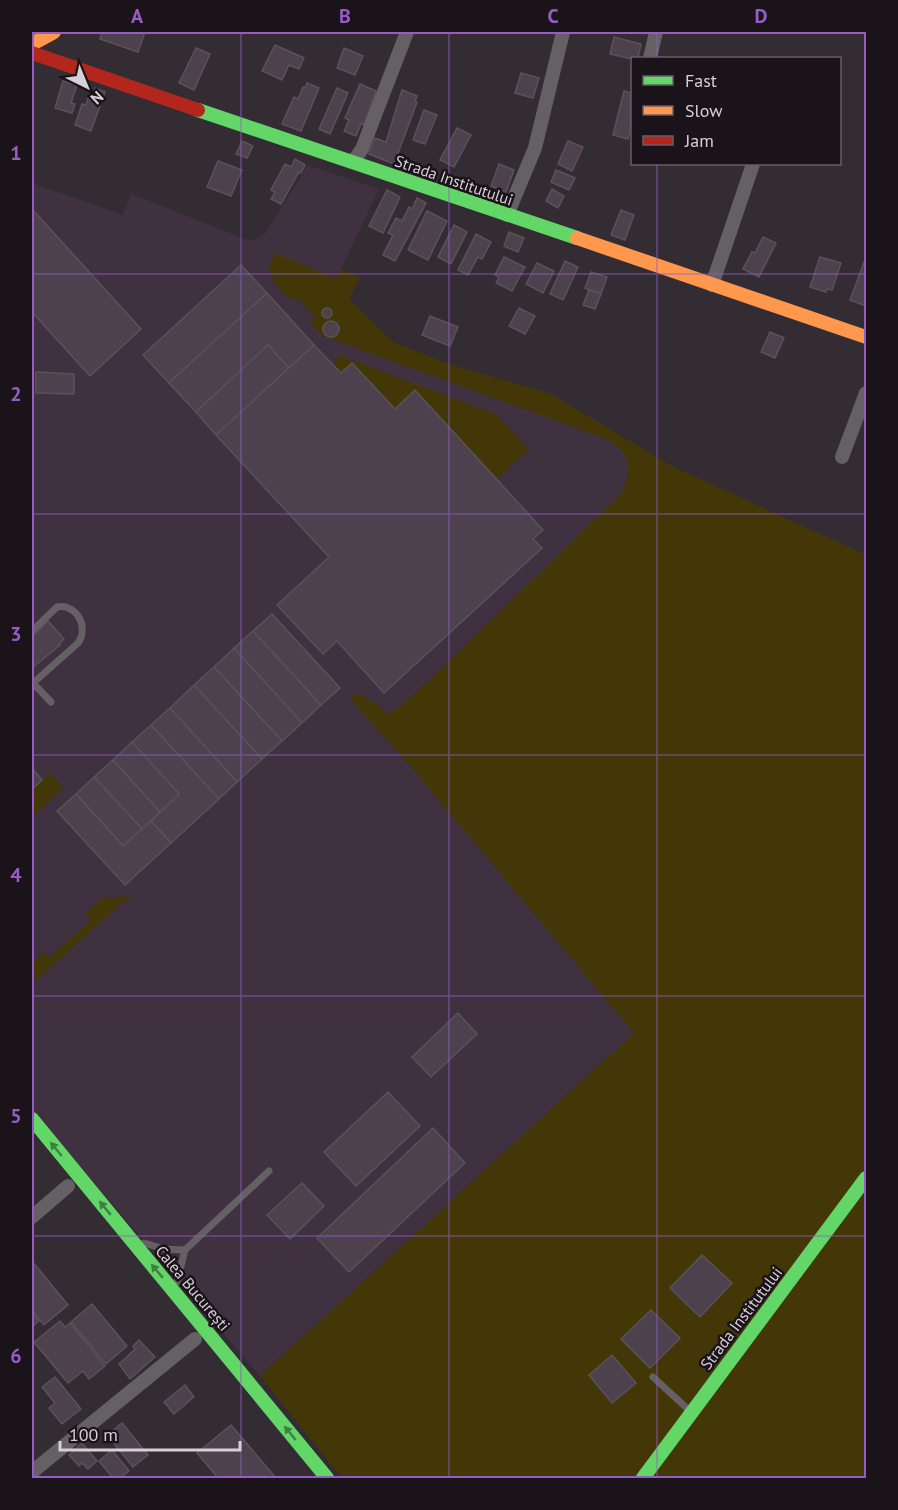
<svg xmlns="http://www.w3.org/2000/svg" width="898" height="1510" font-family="'PT Sans',sans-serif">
  <rect width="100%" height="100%" fill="#332d33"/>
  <path fill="#403141" d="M 308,165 L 379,189 L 341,269 L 360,277 L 349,299 L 392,342 L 449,364 L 551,394 L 670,465 L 412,767 L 634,1033 L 260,1376 L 32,1110 L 32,183 L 123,215 L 131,194 L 250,241 L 265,234 Z"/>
  <g fill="#433707">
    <path d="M 274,253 L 336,278 L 341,269 L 360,277 L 349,299 L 393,342 L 449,364 L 551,394 L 670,465 L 866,555 L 866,1478 L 342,1478 L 260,1376 L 634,1033 L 411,767 L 350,699 L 356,693 L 372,701 L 389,715 L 432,678 L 622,493 C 633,468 631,452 606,439 L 323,336 L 311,324 L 314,316 L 300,300 L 288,298 L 274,282 L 269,267 Z"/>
    <path d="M 339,355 L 495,414 L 529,449 L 496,479 L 416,390 L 395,409 L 352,363 L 341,373 L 334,366 Z"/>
    <path d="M 50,773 L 63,787 L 32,817 L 32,789 Z"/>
    <path d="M 133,893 L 32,984 L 32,963 L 43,952 L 49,958 L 91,920 L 85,914 L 104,897 C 114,900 123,896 133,893 Z"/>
  </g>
  <g fill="#4d414e" stroke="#585358" stroke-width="1.5">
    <path d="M 102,32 L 145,32 L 138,52 L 100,39 Z"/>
    <path d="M 614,37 L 641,44 L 638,58 L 632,59 L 610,54 Z"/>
    <path d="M 275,45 L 304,58 L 299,69 L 289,65 L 282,80 L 262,71 Z"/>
    <path d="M 196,48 L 210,54 L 194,90 L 179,83 Z"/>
    <path d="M 344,48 L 363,56 L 355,75 L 337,68 Z"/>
    <path d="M 521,73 L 539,78 L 533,98 L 515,93 Z"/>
    <path d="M 63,81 L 77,85 L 71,103 L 75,104 L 72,113 L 55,108 Z"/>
    <path d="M 307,83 L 319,88 L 301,131 L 282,124 L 294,97 L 298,99 L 303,87 L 305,88 Z"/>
    <path d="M 360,84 L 376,91 L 364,125 L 361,124 L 356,136 L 344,131 L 349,120 L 345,118 Z"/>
    <path d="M 95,88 L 105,92 L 91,131 L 75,125 L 82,104 L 86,105 L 88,98 L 91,99 Z"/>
    <path d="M 337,88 L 348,93 L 330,134 L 319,129 Z"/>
    <path d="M 402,90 L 417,96 L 415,101 L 417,102 L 394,164 L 369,154 L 375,138 L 386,142 Z"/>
    <path d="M 624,91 L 632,93 L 632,121 L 628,139 L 613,135 Z"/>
    <path d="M 424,110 L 437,115 L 425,144 L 413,140 Z"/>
    <path d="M 457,128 L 471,135 L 454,167 L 440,160 Z"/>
    <path d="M 242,141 L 253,146 L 247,158 L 236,154 Z"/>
    <path d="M 568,141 L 583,147 L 572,171 L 558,164 Z"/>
    <path d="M 295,159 L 305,165 L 301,173 L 299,172 L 281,204 L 271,199 L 275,192 L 271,190 L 285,164 L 291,167 Z"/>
    <path d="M 218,161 L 242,170 L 231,196 L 207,187 Z"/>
    <path d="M 499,164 L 514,170 L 506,192 L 491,186 Z"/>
    <path d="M 556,170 L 575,178 L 569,190 L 551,182 Z"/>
    <path d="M 552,189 L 564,196 L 558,208 L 546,201 Z"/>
    <path d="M 387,190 L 400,197 L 383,233 L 369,226 Z"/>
    <path d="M 417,198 L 426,203 L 395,261 L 383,255 L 393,235 L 388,233 L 396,218 L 402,221 L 409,207 L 412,209 Z"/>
    <path d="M 32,209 L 141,329 L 90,376 L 32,312 Z"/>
    <path d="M 621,210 L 634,215 L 625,240 L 611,235 Z"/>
    <path d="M 427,211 L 447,221 L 428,260 L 408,250 Z"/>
    <path d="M 454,225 L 467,232 L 451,264 L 438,257 Z"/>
    <path d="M 509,232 L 524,238 L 518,252 L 504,246 Z"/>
    <path d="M 476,234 L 491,242 L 482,259 L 478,257 L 468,275 L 458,270 Z"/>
    <path d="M 763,237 L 776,243 L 759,277 L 743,269 L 752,252 L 755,253 Z"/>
    <path d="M 504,257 L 525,267 L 512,291 L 496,283 L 499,277 L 495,275 Z"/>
    <path d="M 820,257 L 841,263 L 832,290 L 827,289 L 826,292 L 810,287 Z"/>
    <path d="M 866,257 L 866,306 L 850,300 Z"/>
    <path d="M 565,261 L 578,267 L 563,300 L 550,294 Z"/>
    <path d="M 537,263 L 554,271 L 543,293 L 526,284 Z"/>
    <path d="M 241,265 L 267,293 L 169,383 L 143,355 Z"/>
    <path d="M 591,272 L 607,277 L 601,294 L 585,288 Z"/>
    <path d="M 589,290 L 601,294 L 595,309 L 583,305 Z"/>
    <path d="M 267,293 L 314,345 L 289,368 L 268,345 L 196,412 L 169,383 Z"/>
    <path d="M 519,308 L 535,316 L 525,334 L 509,326 Z"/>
    <circle cx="327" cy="313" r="5"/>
    <path d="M 430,316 L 458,327 L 450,346 L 422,335 Z"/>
    <circle cx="331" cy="329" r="8"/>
    <path d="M 770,332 L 784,338 L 775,358 L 761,352 Z"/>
    <path d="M 268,345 L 289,368 L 216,435 L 196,412 Z"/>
    <path d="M 314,345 L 341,373 L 352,363 L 395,409 L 415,390 L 543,530 L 533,539 L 542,548 L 384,693 L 337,641 L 323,654 L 277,605 L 329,557 L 216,435 Z"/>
    <path d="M 36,372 L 74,374 L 74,394 L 36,393 Z"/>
    <path d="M 272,614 L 340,688 L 321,705 L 253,631 Z"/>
    <path d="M 48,621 L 64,639 L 59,644 L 60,645 L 32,668 L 32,637 Z"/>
    <path d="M 253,631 L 321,705 L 302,723 L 234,648 Z"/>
    <path d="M 234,648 L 302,723 L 282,741 L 214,667 Z"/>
    <path d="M 214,667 L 282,741 L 262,759 L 194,685 Z"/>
    <path d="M 194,685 L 262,759 L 237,782 L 170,708 Z"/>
    <path d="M 170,708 L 237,782 L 219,799 L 151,725 Z"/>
    <path d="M 151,725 L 219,799 L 171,843 L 151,821 L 179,794 L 132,742 Z"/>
    <path d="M 132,742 L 179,794 L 160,812 L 113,760 Z"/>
    <path d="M 113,760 L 160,812 L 142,829 L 94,777 Z"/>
    <path d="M 32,768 L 42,780 L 32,789 Z"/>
    <path d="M 94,777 L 142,829 L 123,846 L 76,794 Z"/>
    <path d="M 76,794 L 123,846 L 151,821 L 171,843 L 125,885 L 57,811 Z"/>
    <path d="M 458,1013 L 477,1034 L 431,1077 L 412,1057 Z"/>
    <path d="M 388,1092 L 420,1126 L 356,1186 L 324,1152 Z"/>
    <path d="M 433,1128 L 465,1163 L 349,1272 L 317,1238 Z"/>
    <path d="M 302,1183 L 324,1206 L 290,1239 L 267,1215 Z"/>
    <path d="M 702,1255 L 732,1283 L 700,1317 L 670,1288 Z"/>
    <path d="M 32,1261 L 68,1305 L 44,1325 L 32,1310 Z"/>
    <path d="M 92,1304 L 127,1346 L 106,1364 L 71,1322 Z"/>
    <path d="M 651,1310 L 680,1338 L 650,1368 L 621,1339 Z"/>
    <path d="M 32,1312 L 39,1321 L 32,1327 Z"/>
    <path d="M 60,1321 L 65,1327 L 70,1323 L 105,1366 L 89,1379 L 83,1371 L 68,1383 L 34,1342 Z"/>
    <path d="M 139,1340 L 155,1357 L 130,1379 L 119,1364 L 135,1349 L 133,1346 Z"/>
    <path d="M 612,1355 L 636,1383 L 612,1403 L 589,1375 Z"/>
    <path d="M 55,1377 L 81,1409 L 62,1424 L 49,1408 L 55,1403 L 42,1387 Z"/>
    <path d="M 185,1385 L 194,1397 L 174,1414 L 164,1402 Z"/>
    <path d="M 122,1423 L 148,1455 L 133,1467 L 107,1435 Z"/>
    <path d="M 231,1425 L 276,1478 L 218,1478 L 197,1453 Z"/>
    <path d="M 82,1443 L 97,1461 L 88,1469 L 82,1463 L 79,1466 L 69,1455 Z"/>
    <path d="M 112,1450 L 129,1471 L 120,1478 L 113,1478 L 99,1461 Z"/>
  </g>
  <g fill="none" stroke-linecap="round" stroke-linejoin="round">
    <g stroke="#646064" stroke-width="7">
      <path d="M 32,631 L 57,607 C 75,603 90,626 78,643 L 32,684"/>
      <path d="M 33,683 L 51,702"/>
      <path d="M 144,1243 L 164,1249 L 185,1250"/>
      <path d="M 177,1282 L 185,1250 L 269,1171"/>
      <path d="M 653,1377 L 691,1412"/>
    </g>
    <g stroke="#646064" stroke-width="14">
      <path d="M 650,58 L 656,32"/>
      <path d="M 353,162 L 362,149 L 407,32"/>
      <path d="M 507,215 L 535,148 L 563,32"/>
      <path d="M 712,285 L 753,164"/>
      <path d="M 842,457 L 866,393"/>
      <path d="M 32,1217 L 68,1186"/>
      <path d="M 32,1472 L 195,1339"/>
    </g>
    <g stroke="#63d668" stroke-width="14">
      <path d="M 198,110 L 577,238"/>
      <path d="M 32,1119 L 327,1478"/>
      <path d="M 643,1478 L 866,1178"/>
    </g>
    <g stroke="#ff974d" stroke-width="14">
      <path d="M 32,44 L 54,32"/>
      <path d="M 577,238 L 866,337"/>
    </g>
    <path stroke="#b3261e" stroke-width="14" d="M 32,53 L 198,110"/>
  </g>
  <defs><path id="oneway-solid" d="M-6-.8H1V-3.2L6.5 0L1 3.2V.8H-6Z" transform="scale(1.5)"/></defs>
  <g fill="#427f45">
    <use href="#oneway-solid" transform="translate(56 1149) rotate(-129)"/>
    <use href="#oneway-solid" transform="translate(105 1208) rotate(-130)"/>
    <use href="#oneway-solid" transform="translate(157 1271) rotate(-130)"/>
    <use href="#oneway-solid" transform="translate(290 1433) rotate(-129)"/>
  </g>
  <path fill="none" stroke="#975dc6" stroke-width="1.5" stroke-opacity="0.55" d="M 241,32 L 241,1478M 449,32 L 449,1478M 657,32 L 657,58M 657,164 L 657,1478M 32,274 L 866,274M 32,514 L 866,514M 32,755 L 866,755M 32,996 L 866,996M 32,1236 L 866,1236"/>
  <g text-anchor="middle" stroke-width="5" stroke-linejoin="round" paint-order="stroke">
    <g font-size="16" fill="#d7d0d7" stroke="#1a141a">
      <text transform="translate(454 180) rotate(19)" y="6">Strada Institutului</text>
      <text transform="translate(193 1288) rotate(50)" y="6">Calea București</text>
      <text transform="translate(741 1318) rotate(-53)" y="6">Strada Institutului</text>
    </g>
  </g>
  <rect width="898" height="1510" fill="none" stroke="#1a141a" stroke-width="66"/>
  <rect x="631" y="57" width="210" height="108" fill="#1a141a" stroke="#665f66" stroke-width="1.5"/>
  <rect x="643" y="76" width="30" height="9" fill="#63d668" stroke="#665f66" stroke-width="1.5"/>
  <text x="685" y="87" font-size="18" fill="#d7d0d7">Fast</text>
  <rect x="643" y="106" width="30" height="9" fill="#ff974d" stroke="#665f66" stroke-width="1.5"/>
  <text x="685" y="117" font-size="18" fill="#d7d0d7">Slow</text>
  <rect x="643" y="136" width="30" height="9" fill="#b3261e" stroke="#665f66" stroke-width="1.5"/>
  <text x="685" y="147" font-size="18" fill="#d7d0d7">Jam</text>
  <g transform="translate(87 87) rotate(137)" stroke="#1a141a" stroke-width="4.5" paint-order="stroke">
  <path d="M0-4.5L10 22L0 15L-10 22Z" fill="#d7d0d7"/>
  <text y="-9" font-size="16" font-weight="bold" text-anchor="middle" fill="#d7d0d7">N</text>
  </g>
  <path d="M60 1441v9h180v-9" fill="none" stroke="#d7d0d7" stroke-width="3"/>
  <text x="69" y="1441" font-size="18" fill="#d7d0d7" stroke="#1a141a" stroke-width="4.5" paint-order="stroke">100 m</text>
  <rect x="33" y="33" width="832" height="1444" fill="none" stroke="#975dc6" stroke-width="2"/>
  <g font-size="20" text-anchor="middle" font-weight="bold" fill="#975dc6">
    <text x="137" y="23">A</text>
    <text x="345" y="23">B</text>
    <text x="553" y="23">C</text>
    <text x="761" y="23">D</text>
    <text x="16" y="160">1</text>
    <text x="16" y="401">2</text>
    <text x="16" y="641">3</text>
    <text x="16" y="882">4</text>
    <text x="16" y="1123">5</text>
    <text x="16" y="1363">6</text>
  </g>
</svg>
